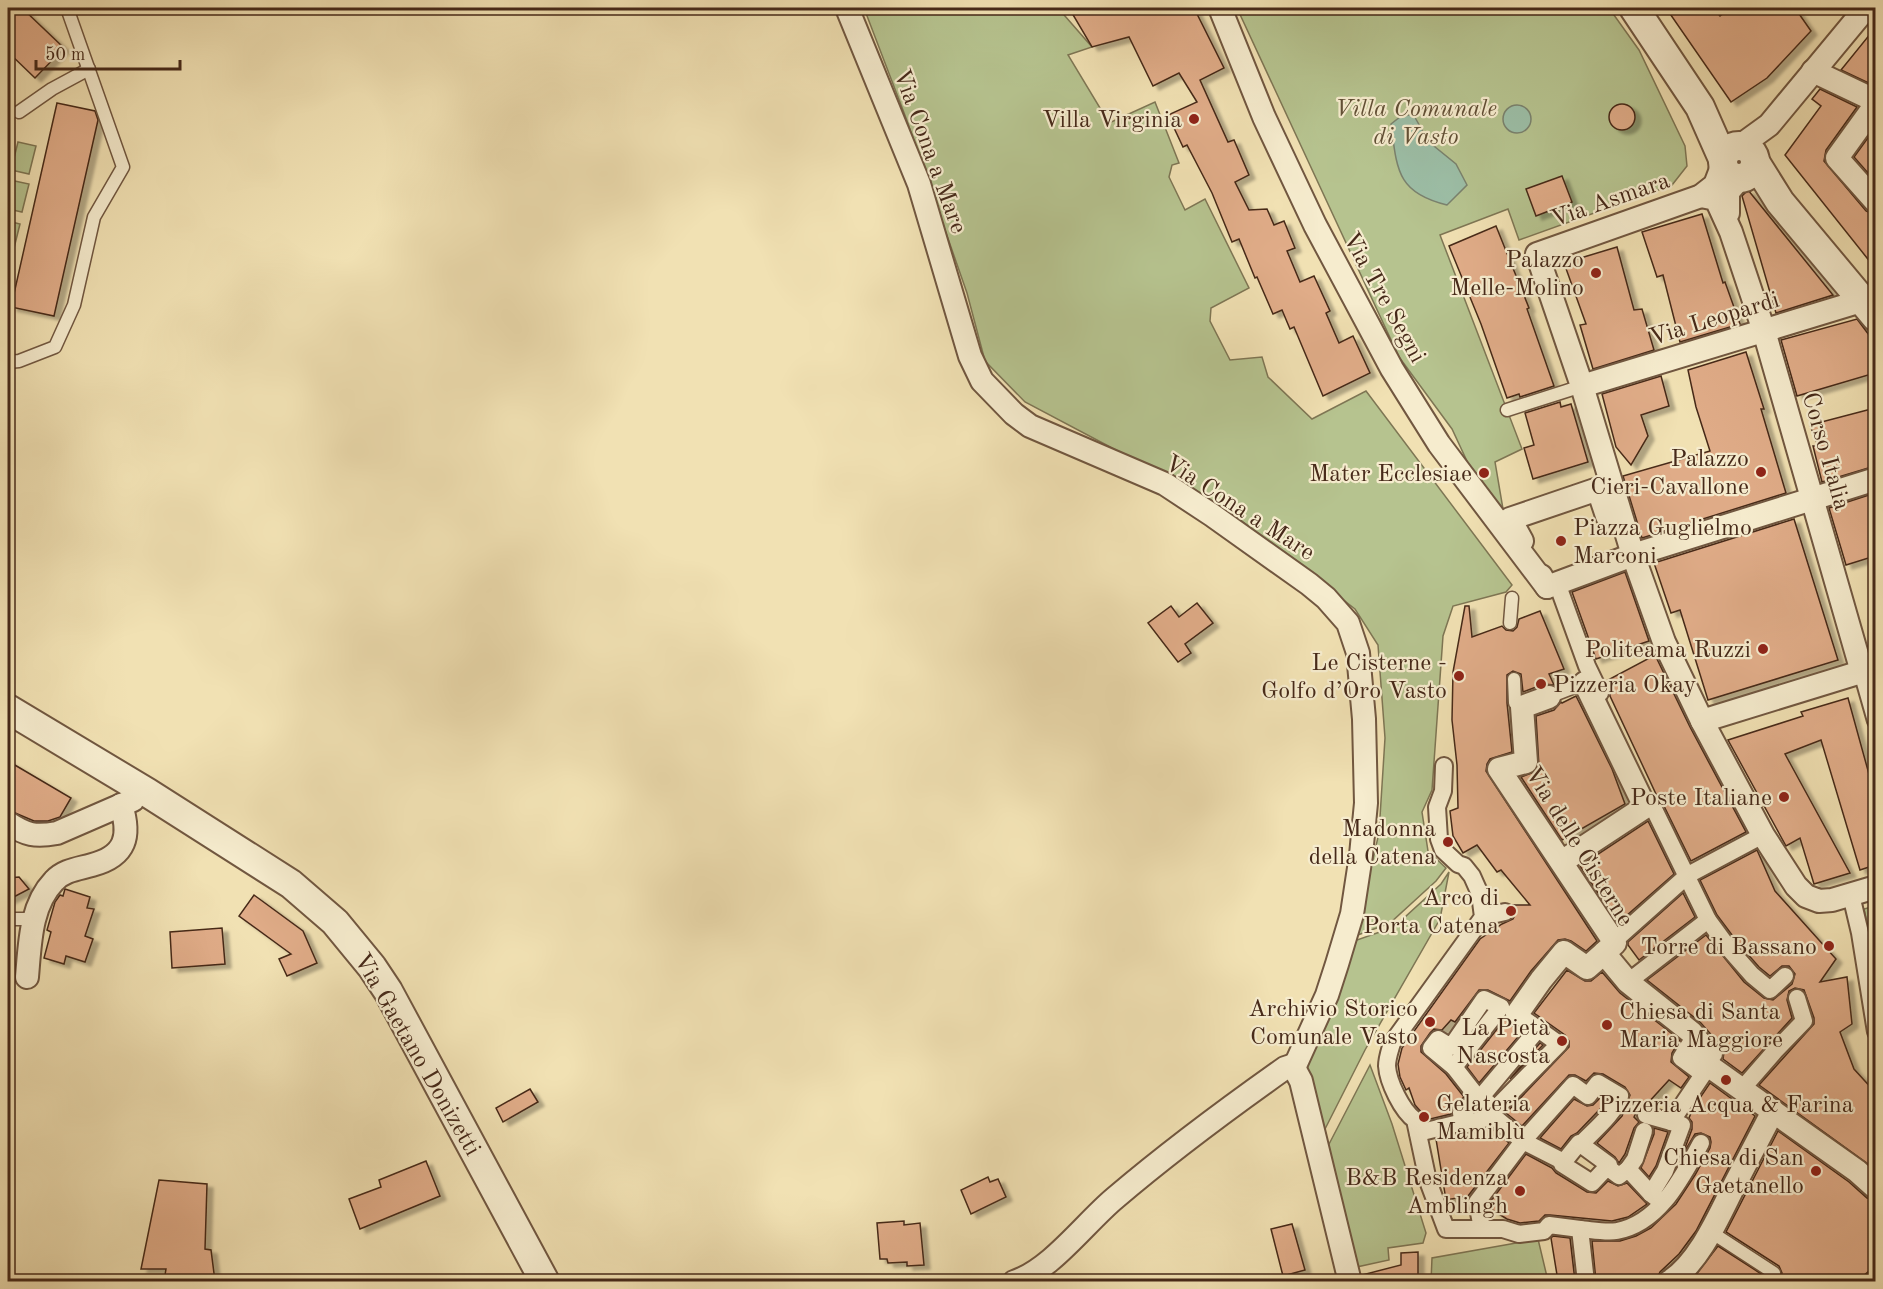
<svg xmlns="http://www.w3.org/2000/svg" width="1883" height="1289" font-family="'Old Standard TT',serif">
  <defs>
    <filter id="shadow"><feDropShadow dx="6" dy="4" stdDeviation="1.5" flood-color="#0004"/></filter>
  </defs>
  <rect width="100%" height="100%" fill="#f1e1b3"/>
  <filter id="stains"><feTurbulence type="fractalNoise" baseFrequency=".00333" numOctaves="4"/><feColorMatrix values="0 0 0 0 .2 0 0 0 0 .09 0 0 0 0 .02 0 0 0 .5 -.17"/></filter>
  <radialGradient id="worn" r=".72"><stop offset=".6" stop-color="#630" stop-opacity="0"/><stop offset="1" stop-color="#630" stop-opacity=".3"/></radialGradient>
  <g fill="#b6c38f" stroke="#7e7654" stroke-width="1.5">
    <path d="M 864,8 L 1058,8 L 1092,47 L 1068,55 L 1109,123 L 1155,102 L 1179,163 L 1172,165 L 1169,177 L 1185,210 L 1205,199 L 1249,288 L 1211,308 L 1210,321 L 1230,360 L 1262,357 L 1268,377 L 1312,419 L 1366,391 L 1512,585 L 1506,592 L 1453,606 L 1443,636 L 1432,790 L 1422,812 L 1428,851 L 1446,868 L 1436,881 L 1390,923 L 1355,936 L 1379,833 L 1385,738 L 1378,645 L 1355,609 L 1240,520 L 1131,458 L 1025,402 L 985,361 L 967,293 L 906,118 Z"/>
    <path d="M 1237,8 L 1609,8 L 1639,50 L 1685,146 L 1687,166 L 1672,185 L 1519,240 L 1508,209 L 1440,235 L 1522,449 L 1495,462 L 1503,509 L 1473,474 L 1452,429 L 1399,357 Z"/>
    <path d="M 18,142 L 36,146 L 29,174 L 11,170 Z"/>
    <path d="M 10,180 L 29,184 L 22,212 L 8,209 L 8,190 Z"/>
    <path d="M 8,221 L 20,224 L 13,252 L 8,251 Z"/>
    <path d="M 1449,872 L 1440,919 L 1365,1050 L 1323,1133 L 1304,1063 L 1354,941 L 1394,927 L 1441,884 Z"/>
    <path d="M 1875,906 L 1876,962 L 1875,962 L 1864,909 Z"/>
    <path d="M 1370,1065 L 1392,1124 L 1426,1233 L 1423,1243 L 1388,1248 L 1389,1260 L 1352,1268 L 1327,1148 Z"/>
    <path d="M 1538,1239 L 1548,1281 L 1431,1282 L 1432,1258 Z"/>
  </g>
  <g fill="#9cbea6" stroke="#7a826e" stroke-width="1.5">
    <circle cx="1517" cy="119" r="14"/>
    <path d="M 1413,114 L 1429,142 L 1456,164 L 1467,185 L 1447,205 C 1397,193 1397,170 1391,124 L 1400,117 Z"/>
  </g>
  <g fill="#e0ac88" stroke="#462919" stroke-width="1.5" filter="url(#shadow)">
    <path d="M 8,8 L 22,8 L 64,48 L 35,78 L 8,52 Z"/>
    <path d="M 1069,8 L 1158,8 L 1162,13 L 1172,8 L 1194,8 L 1224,68 L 1200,80 L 1228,142 L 1234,140 L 1249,175 L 1235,182 L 1249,210 L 1267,209 L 1274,225 L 1284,221 L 1295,248 L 1287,251 L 1300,282 L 1314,276 L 1330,311 L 1326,313 L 1339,343 L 1353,336 L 1370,373 L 1323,396 L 1294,327 L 1290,329 L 1282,310 L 1273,314 L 1257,277 L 1255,278 L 1239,239 L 1232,242 L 1212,193 L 1187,145 L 1183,147 L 1168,115 L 1197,102 L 1179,73 L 1153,86 L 1129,37 L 1092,47 Z"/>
    <path d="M 1666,8 L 1713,8 L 1720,16 L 1730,8 L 1795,8 L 1811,31 L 1767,78 L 1731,102 Z"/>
    <path d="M 1875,28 L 1875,86 L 1841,70 Z"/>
    <path d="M 1820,89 L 1857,107 L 1826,150 L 1824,161 L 1866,211 L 1875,215 L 1875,268 L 1785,155 L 1821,106 L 1812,99 Z"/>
    <path d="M 57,103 L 95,111 L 98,120 L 54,316 L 11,307 Z"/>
    <circle cx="1622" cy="117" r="13"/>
    <path d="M 1875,128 L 1875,181 L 1854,157 Z"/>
    <path d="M 1562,176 L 1572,202 L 1536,216 L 1526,189 Z"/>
    <path d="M 1748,190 L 1833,295 L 1776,313 L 1742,196 Z"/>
    <path d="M 1702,214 L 1723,283 L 1725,282 L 1740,324 L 1680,342 L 1663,275 L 1657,277 L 1642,232 Z"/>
    <path d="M 1496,226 L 1529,308 L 1527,309 L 1554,386 L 1520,397 L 1519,394 L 1507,398 L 1481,324 L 1449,246 Z"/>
    <path d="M 1617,247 L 1634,310 L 1642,309 L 1654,350 L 1593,369 L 1580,325 L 1586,324 L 1564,263 Z"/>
    <path d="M 1857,319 L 1875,343 L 1875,373 L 1797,396 L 1781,340 Z"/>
    <path d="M 1746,352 L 1764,409 L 1761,409 L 1786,493 L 1642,538 L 1623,476 L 1710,451 L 1696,407 L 1688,370 Z"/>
    <path d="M 1661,376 L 1669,406 L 1641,415 L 1648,436 L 1631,465 L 1616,447 L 1602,394 Z"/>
    <path d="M 1560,402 L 1561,407 L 1571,404 L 1588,462 L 1533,479 L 1524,448 L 1534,445 L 1525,413 Z"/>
    <path d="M 1875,408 L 1875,466 L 1822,482 L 1813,446 L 1818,446 L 1810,425 Z"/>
    <path d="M 1875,493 L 1875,556 L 1846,565 L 1829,508 Z"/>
    <path d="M 1794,519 L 1838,660 L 1708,700 L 1680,610 L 1671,613 L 1654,563 Z"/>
    <path d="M 1625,572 L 1649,641 L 1596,659 L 1572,592 Z"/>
    <path d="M 1197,603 L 1213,623 L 1185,644 L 1191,653 L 1178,662 L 1148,623 L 1171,606 L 1179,617 Z"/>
    <path d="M 1465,606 L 1469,606 L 1472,637 L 1502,626 L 1506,630 L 1513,631 L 1517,627 L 1519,619 L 1540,611 L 1564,669 L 1549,674 L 1554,685 L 1544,684 L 1523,692 L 1521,674 L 1513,671 L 1507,675 L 1507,703 L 1512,752 L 1490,759 L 1487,764 L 1486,771 L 1597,941 L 1586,951 L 1571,941 L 1565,939 L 1558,940 L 1531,971 L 1510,1001 L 1488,990 L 1479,990 L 1455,1022 L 1451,1020 L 1442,1030 L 1434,1029 L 1430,1033 L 1421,1046 L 1421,1052 L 1446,1074 L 1464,1097 L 1454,1105 L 1451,1114 L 1426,1120 L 1422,1113 L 1415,1105 L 1409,1088 L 1406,1090 L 1400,1077 L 1398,1064 L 1402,1048 L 1480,939 L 1502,924 L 1513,919 L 1515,915 L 1513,905 L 1530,905 L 1501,870 L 1497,872 L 1477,845 L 1463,853 L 1453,836 L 1450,811 L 1458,808 L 1457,765 L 1452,720 L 1453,672 Z"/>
    <path d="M 1655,655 L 1690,727 L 1746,832 L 1691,861 L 1660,798 L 1656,794 L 1610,696 L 1610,689 L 1606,681 Z"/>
    <path d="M 1576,696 L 1612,769 L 1625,804 L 1562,840 L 1521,777 L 1534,772 L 1539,767 L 1536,716 L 1554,710 L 1561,702 L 1562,703 Z"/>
    <path d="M 1848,698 L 1875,796 L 1875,865 L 1860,870 L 1821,740 L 1785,754 L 1850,873 L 1814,884 L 1800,838 L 1786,846 L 1728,740 L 1803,716 L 1801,712 Z"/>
    <path d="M 8,761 L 71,798 L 60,817 L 48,821 L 34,821 L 8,810 Z"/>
    <path d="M 1648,821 L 1674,874 L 1618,923 L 1580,866 Z"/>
    <path d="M 1757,850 L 1775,891 L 1836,959 L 1820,982 L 1847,977 L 1852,1024 L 1840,1032 L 1854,1069 L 1875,1092 L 1875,1169 L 1759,1085 L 1814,1024 L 1814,1018 L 1804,990 L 1795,988 L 1789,991 L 1787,1000 L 1792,1018 L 1742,1073 L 1723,1059 L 1724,1052 L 1722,1047 L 1700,1022 L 1647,980 L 1706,935 L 1744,982 L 1764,998 L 1773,1000 L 1792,984 L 1795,974 L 1789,966 L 1782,966 L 1770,976 L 1759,967 L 1738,943 L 1717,915 L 1700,880 Z"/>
    <path d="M 19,877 L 29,889 L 8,900 L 8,878 Z"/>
    <path d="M 65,889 L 90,897 L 87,908 L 94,909 L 85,936 L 93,939 L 85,962 L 66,956 L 64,964 L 44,958 L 51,932 L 47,930 L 55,902 L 60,895 L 63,896 Z"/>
    <path d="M 1683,893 L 1695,917 L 1639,960 L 1628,945 L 1628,942 Z"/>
    <path d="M 254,895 L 303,931 L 317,963 L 287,976 L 279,959 L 291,954 L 239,916 Z"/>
    <path d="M 222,928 L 225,964 L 172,968 L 170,932 Z"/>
    <path d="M 1567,970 L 1585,981 L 1591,981 L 1602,972 L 1620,993 L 1680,1040 L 1672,1053 L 1671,1062 L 1689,1077 L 1681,1088 L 1669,1080 L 1646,1105 L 1638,1108 L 1634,1117 L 1639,1122 L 1634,1128 L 1625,1154 L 1619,1163 L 1615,1157 L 1597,1143 L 1622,1116 L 1630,1095 L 1625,1087 L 1603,1074 L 1594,1073 L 1586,1081 L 1575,1075 L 1569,1075 L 1522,1126 L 1506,1113 L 1569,1047 L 1569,1041 L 1565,1035 L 1534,1013 Z"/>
    <path d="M 1505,1019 L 1510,1025 L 1523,1031 L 1479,1083 L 1467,1067 Z"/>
    <path d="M 1540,1043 L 1543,1045 L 1510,1079 Z"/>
    <path d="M 1710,1083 L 1755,1116 L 1696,1231 L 1679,1254 L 1660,1272 L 1656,1281 L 1596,1281 L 1592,1241 L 1620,1241 L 1636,1236 L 1651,1228 L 1676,1204 L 1695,1175 L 1710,1148 L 1711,1142 L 1710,1137 L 1701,1133 L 1695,1134 L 1682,1156 L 1692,1129 L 1692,1122 L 1689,1118 L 1693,1108 Z"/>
    <path d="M 530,1089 L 538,1102 L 503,1122 L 496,1108 Z"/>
    <path d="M 1601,1097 L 1607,1100 L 1600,1109 L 1577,1133 L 1571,1136 L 1561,1149 L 1540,1138 L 1574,1099 L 1587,1106 L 1593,1105 Z"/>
    <path d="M 1491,1128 L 1509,1143 L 1468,1196 L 1446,1200 L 1436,1139 L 1458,1134 L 1466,1135 Z"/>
    <path d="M 1654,1128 L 1668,1132 L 1656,1166 L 1649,1177 L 1641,1168 L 1654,1134 Z"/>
    <path d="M 1778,1131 L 1849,1182 L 1867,1198 L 1875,1201 L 1875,1266 L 1857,1281 L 1778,1281 L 1782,1273 L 1779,1266 L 1726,1232 Z"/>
    <path d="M 1526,1154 L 1552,1168 L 1556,1173 L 1587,1192 L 1596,1193 L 1608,1181 L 1618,1186 L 1627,1183 L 1647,1204 L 1628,1217 L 1612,1221 L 1550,1215 L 1545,1215 L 1539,1221 L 1520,1223 L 1507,1219 L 1489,1208 L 1488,1205 Z"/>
    <path d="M 426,1161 L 440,1196 L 360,1229 L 349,1199 L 381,1187 L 379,1180 Z"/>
    <path d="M 988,1177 L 990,1182 L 998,1179 L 1006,1197 L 971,1214 L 961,1190 Z"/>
    <path d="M 159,1180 L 207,1184 L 205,1249 L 211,1250 L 215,1281 L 164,1281 L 166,1269 L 141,1269 Z"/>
    <path d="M 904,1221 L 904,1225 L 920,1223 L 924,1265 L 907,1266 L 907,1262 L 888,1263 L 887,1259 L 880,1259 L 877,1223 Z"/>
    <path d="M 1292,1224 L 1305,1270 L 1283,1276 L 1271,1229 Z"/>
    <path d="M 1553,1236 L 1570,1238 L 1575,1281 L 1558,1281 L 1551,1238 Z"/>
    <path d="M 1718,1246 L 1763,1275 L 1760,1281 L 1691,1281 Z"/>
    <path d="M 1418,1252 L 1418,1281 L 1363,1281 L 1362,1275 L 1401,1265 L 1401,1253 Z"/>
  </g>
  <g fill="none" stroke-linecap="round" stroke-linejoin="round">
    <defs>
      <g id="service">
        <path d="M 19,112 L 52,89 L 89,69"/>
        <path d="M 8,362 L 19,361 L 55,347 L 74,305 L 94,217 L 123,167 L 67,8"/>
        <path d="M 1507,410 L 1582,386"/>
        <path d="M 1510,623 L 1512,598"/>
        <path d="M 1514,679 L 1515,703 L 1522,707"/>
        <path d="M 1549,697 L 1585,683"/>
        <path d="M 8,919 L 34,919"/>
        <path d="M 1711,1232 L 1774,1273 L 1768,1282"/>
      </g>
      <g id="pedestrian">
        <path d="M 1557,583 L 1587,666 L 1600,693"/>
        <path d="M 1862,672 L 1876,721"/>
        <path d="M 1444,766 L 1443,791 L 1437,807 L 1439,839 L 1443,850 L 1458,864 L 1464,866 L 1472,876 L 1480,894 L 1483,917 L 1392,1043 C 1390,1050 1387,1058 1387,1066 C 1388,1082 1402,1111 1415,1120 L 1428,1181 L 1446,1229 L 1503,1229 L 1519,1234 L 1544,1231 L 1549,1225 L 1580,1229 L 1586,1282"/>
        <path d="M 1645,807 L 1651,803 L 1708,920 L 1730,950 L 1752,975 L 1770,990 L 1785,976"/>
        <path d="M 1851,895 L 1860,933 L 1876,1032"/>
        <path d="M 1483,917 L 1505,912"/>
        <path d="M 1614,941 L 1688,875 L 1763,835"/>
        <path d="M 1628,982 L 1708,920"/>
        <path d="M 1484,999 L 1501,1007 L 1454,1067 L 1431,1048 L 1438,1039 L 1451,1047 Z"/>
        <path d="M 1696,1034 L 1714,1054 L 1700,1072 L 1681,1058 Z"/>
        <path d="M 1454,1067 L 1479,1099"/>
        <path d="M 1742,1089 L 1775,1051 L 1804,1021 L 1797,998"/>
        <path d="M 1481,1097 L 1495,1109 L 1493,1116 L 1463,1125 L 1461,1113 Z"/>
        <path d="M 1481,1097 L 1538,1029"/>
        <path d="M 1495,1109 L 1559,1044 L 1517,1014"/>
        <path d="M 1646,1115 L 1682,1125 L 1665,1171 L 1651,1194"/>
        <path d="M 1493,1116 L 1523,1141 L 1564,1162"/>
        <path d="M 1671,1122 L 1708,1067"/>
        <path d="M 1418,1133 L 1463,1122"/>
        <path d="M 1579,1143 L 1609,1165 L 1592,1183 L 1562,1164 Z"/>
        <path d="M 1607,1167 L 1619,1176 L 1628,1169 L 1651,1194 L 1660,1201"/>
        <path d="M 1628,1169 L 1635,1159 L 1644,1131"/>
        <path d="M 1482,1229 L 1477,1202 L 1523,1141 L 1573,1085 L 1588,1096 L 1598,1083 L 1620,1096 C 1614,1115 1594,1130 1581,1144"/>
        <path d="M 1580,1229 C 1592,1230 1606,1233 1617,1231 C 1660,1223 1682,1177 1701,1143"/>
        <path d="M 1873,1282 L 1876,1279"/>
      </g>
      <g id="minor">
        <path d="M 847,8 L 919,184 L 970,356 L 982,381 L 1014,414 L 1030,426 L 1165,484 L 1212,515 L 1309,584 L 1326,598 L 1348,623 L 1358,653 L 1364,719 L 1366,803 L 1361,855 L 1352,914 L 1337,964 L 1327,995 L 1294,1068"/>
        <path d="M 1220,8 L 1264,117 L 1315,225 L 1392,369 L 1439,444 L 1547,587"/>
        <path d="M 1813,71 L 1876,101"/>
        <path d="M 1876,104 L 1837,158 L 1876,202"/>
        <path d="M 1740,146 L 1769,125 L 1866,8"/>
        <path d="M 1723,164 L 1715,185 L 1701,196 L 1537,254 L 1582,386 L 1633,555 L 1664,642 L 1702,721 L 1763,835 L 1796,886 L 1806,896 L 1819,901 L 1832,900 L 1876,887"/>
        <path d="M 1701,196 L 1716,199 L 1731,232 L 1764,331 L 1862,672"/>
        <path d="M 1728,213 L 1728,192 L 1740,178"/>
        <path d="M 1582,386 L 1861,301"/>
        <path d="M 1522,541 L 1510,519 L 1598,489 L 1607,516"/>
        <path d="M 1541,576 L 1547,587 L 1633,555 L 1876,479"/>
        <path d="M 1549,697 L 1522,707 L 1526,762 L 1499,769 L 1615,943 L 1604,953 L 1628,982 L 1692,1033 L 1709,1066 L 1857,1171 L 1876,1188"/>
        <path d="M 1702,721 L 1874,668"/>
        <path d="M 8,823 C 26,835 35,837 57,833 L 133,800"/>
        <path d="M 1563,861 L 1645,807 L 1585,683"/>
        <path d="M 27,977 C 30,944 30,906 54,881 C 64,870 78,869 92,865 C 126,856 131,836 121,805"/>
        <path d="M 1517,1014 L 1541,980 L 1564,952 L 1587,968 L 1604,953"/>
        <path d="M 1294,1068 L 1301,1081 L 1309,1114 L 1350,1282"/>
        <path d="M 1014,1282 C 1051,1270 1085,1223 1115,1198 C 1169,1152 1227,1109 1285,1068 L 1291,1066 L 1294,1068"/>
        <path d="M 1669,1282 C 1699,1263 1719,1216 1734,1186 C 1747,1161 1760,1136 1773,1111"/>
      </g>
      <g id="tertiary">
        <path d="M 1634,8 L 1700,107 L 1723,159"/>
        <circle cx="1739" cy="162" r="16"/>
        <path d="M 1755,162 L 1780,202 L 1876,317"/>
        <path d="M 8,709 L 148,793 L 291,884 L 335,922 L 372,967 L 388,991 L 545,1282"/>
      </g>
    </defs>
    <use href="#service" stroke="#715740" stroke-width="15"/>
    <use href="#pedestrian" stroke="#715740" stroke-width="20"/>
    <use href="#minor" stroke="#715740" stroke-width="26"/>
    <use href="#tertiary" stroke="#715740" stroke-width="32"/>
    <use href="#service" stroke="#f6ecce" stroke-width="12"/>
    <use href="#pedestrian" stroke="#f6ecce" stroke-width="16"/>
    <use href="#minor" stroke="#f6ecce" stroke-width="22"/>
    <use href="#tertiary" stroke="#f6ecce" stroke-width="28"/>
  </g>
  <g fill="#8f2418" stroke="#f6ecce" stroke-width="2">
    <circle cx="1194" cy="119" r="6"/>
    <circle cx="1596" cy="273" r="6"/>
    <circle cx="1761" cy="472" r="6"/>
    <circle cx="1484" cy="473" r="6"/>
    <circle cx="1561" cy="541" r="6"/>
    <circle cx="1763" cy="649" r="6"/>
    <circle cx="1459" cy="676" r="6"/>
    <circle cx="1541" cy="684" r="6"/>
    <circle cx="1784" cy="797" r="6"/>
    <circle cx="1448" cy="842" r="6"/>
    <circle cx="1511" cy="911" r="6"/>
    <circle cx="1829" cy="946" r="6"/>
    <circle cx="1430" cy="1022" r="6"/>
    <circle cx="1607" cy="1025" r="6"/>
    <circle cx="1562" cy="1041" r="6"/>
    <circle cx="1726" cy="1080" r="6"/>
    <circle cx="1424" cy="1117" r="6"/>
    <circle cx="1816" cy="1171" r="6"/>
    <circle cx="1520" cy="1191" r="6"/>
  </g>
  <g text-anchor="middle" stroke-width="4.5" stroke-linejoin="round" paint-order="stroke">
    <g font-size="24" font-style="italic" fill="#625036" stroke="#f6ecce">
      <text x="1416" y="116">Villa Comunale<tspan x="1416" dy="28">di Vasto</tspan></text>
    </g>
    <g font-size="24" fill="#462919" stroke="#f6ecce" text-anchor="end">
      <text x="1182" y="127">Villa Virginia</text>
      <text x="1584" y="267">Palazzo<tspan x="1584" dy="28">Melle-Molino</tspan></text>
      <text x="1749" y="466">Palazzo<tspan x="1749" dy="28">Cieri-Cavallone</tspan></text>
      <text x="1472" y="481">Mater Ecclesiae</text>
      <text x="1573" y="535" text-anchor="start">Piazza Guglielmo<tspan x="1573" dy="28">Marconi</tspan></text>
      <text x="1751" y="657">Politeama Ruzzi</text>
      <text x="1447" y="670">Le Cisterne -<tspan x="1447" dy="28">Golfo d’Oro Vasto</tspan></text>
      <text x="1553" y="692" text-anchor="start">Pizzeria Okay</text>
      <text x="1772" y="805">Poste Italiane</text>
      <text x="1436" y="836">Madonna<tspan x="1436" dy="28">della Catena</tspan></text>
      <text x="1499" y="905">Arco di<tspan x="1499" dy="28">Porta Catena</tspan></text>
      <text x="1817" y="954">Torre di Bassano</text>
      <text x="1418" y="1016">Archivio Storico<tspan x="1418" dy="28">Comunale Vasto</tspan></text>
      <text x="1619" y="1019" text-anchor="start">Chiesa di Santa<tspan x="1619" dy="28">Maria Maggiore</tspan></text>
      <text x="1550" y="1035">La Pietà<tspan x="1550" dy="28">Nascosta</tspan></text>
      <text x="1436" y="1111" text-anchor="start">Gelateria<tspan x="1436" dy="28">Mamiblù</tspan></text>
      <text x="1726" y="1112" text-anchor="middle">Pizzeria Acqua &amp; Farina</text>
      <text x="1804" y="1165">Chiesa di San<tspan x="1804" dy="28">Gaetanello</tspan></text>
      <text x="1508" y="1185">B&amp;B Residenza<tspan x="1508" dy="28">Amblingh</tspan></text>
    </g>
    <g font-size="24" fill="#462919" stroke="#f6ecce">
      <text transform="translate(931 151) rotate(70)" y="8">Via Cona a Mare</text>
      <text transform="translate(1610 199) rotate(-19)" y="8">Via Asmara</text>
      <text transform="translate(1385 297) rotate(61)" y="8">Via Tre Segni</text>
      <text transform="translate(1714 318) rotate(-17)" y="8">Via Leopardi</text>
      <text transform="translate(1827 451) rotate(74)" y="8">Corso Italia</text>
      <text transform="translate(1240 507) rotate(33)" y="8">Via Cona a Mare</text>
      <text transform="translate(1580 846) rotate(58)" y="8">Via delle Cisterne</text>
      <text transform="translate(418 1054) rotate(60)" y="8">Via Gaetano Donizetti</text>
    </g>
  </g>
  <rect width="1883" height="1289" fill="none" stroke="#f1e1b3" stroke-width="30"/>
  <rect x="9" y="9" width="1865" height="1271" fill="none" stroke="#462919" stroke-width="3"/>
  <rect x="15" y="15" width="1853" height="1259" fill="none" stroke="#462919" stroke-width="1.5"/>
  <path d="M36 60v9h144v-9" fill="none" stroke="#462919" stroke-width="3"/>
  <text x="45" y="60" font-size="18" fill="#462919" stroke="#f6ecce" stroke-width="4.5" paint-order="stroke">50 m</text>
  <rect width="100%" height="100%" filter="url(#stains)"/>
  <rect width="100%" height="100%" fill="url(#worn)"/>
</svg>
